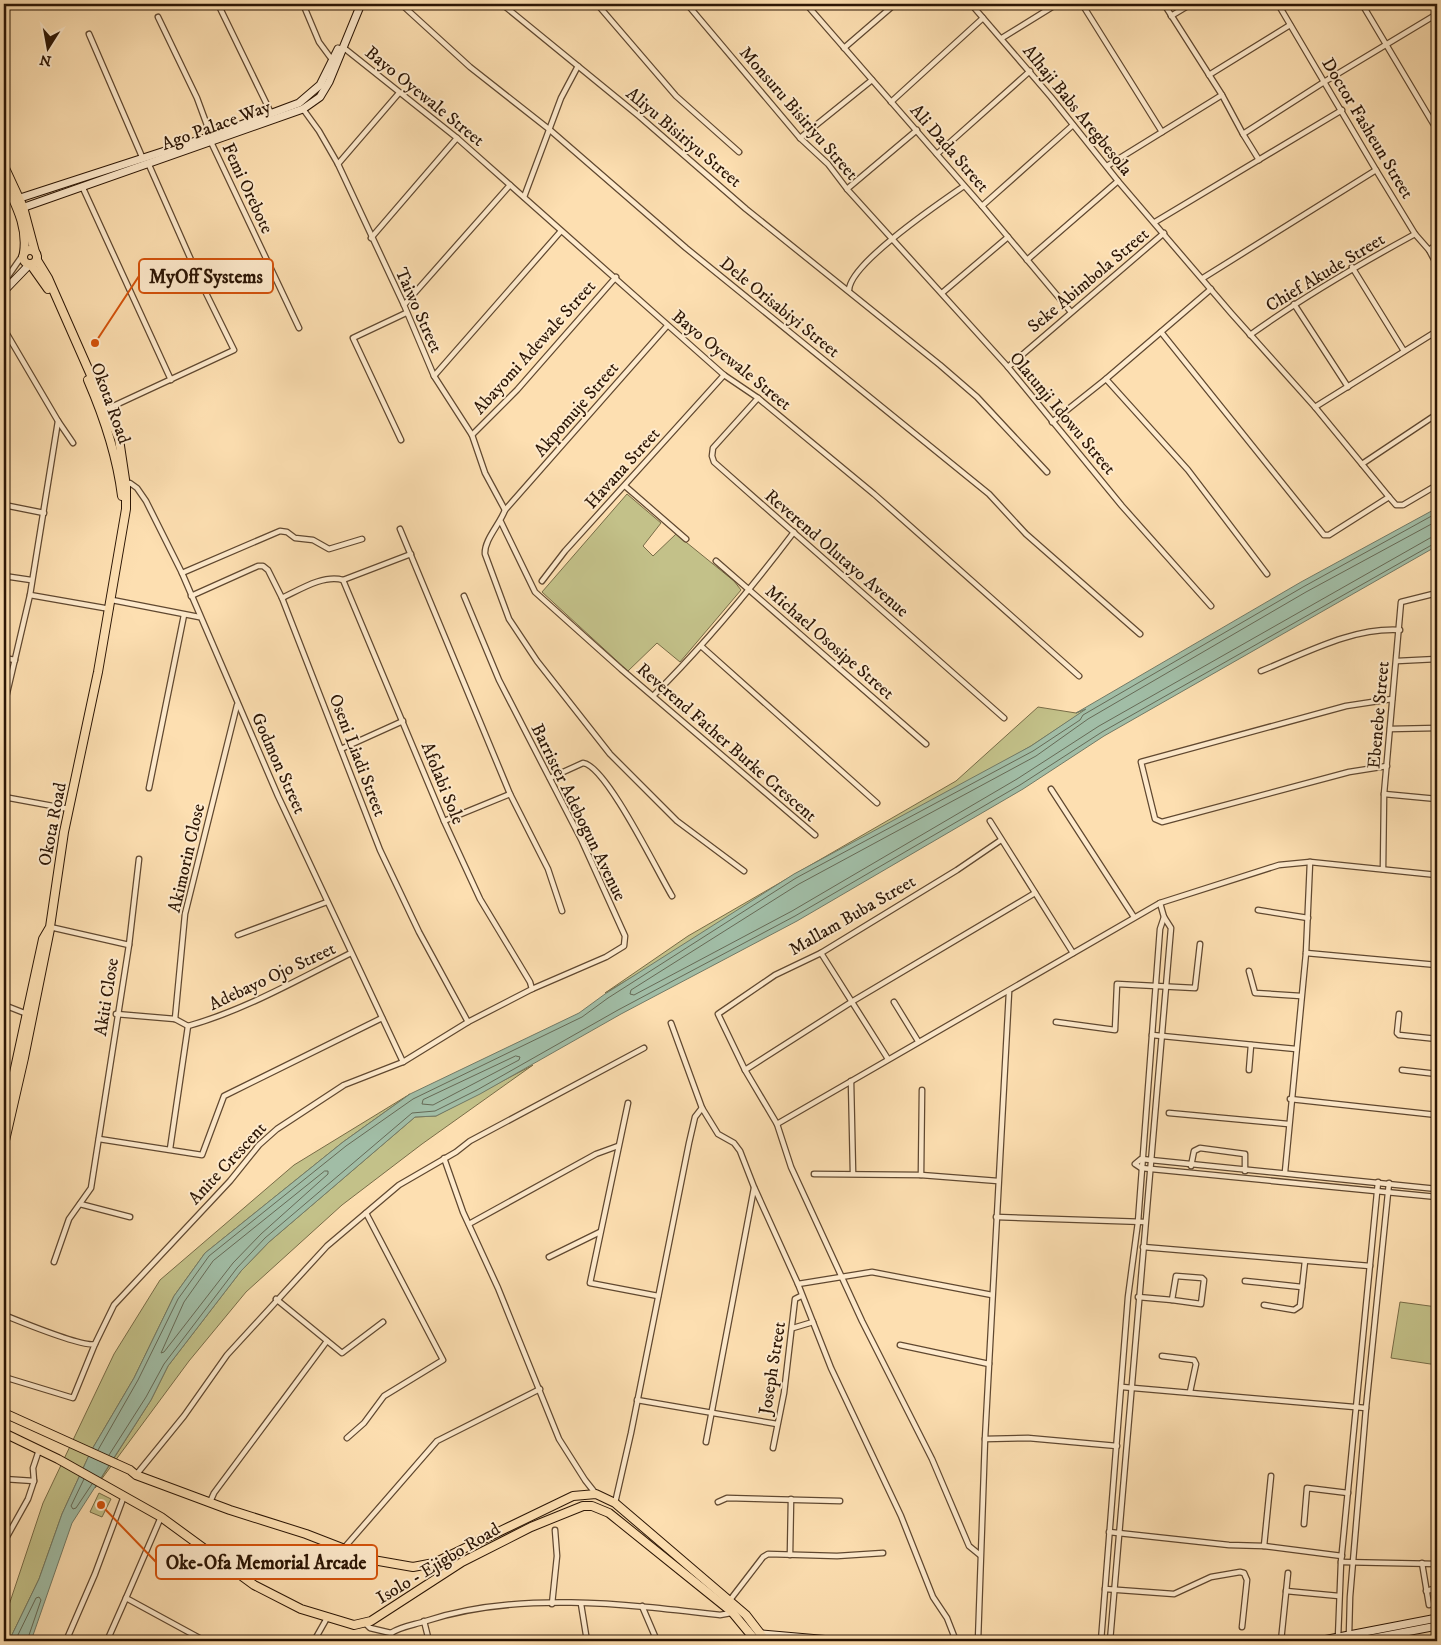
<svg xmlns="http://www.w3.org/2000/svg" width="1441" height="1645" font-family="'IM FELL DW Pica',serif">
  <rect width="100%" height="100%" fill="#fddfb1"/>
  <filter id="stains"><feTurbulence type="fractalNoise" baseFrequency=".004" numOctaves="4"/><feColorMatrix values="0 0 0 0 .2 0 0 0 0 .09 0 0 0 0 .02 0 0 0 .5 -.17"/></filter>
  <radialGradient id="worn" r=".72"><stop offset=".6" stop-color="#630" stop-opacity="0"/><stop offset="1" stop-color="#630" stop-opacity=".3"/></radialGradient>
  <g fill="#c3c189" stroke="#786c47">
    <path d="M 627,494 L 661,523 L 643,546 L 653,556 L 676,534 L 734,581 L 741,590 L 680,662 L 657,643 L 628,671 L 542,592 Z"/>
    <path d="M 1038,707 L 1076,713 L 1090,707 L 1031,746 L 605,993 L 688,936 L 956,781 Z"/>
    <path d="M 533,1065 L 422,1144 L 342,1205 L 246,1292 L 189,1361 L 95,1488 L 151,1400 L 168,1366 L 241,1271 L 269,1242 L 415,1117 L 436,1116 Z"/>
    <path d="M 410,1094 L 343,1142 L 205,1253 L 174,1296 L 134,1378 L 91,1451 L 62,1514 L 39,1579 L 9,1641 L 4,1641 L 4,1620 L 43,1503 L 114,1354 L 160,1280 L 294,1165 Z"/>
    <path d="M 1400,1302 L 1437,1307 L 1437,1365 L 1391,1358 Z"/>
    <path d="M 99,1493 L 111,1499 L 102,1517 L 90,1512 Z"/>
  </g>
  <path fill="#a1bda6" stroke="#727a66" d="M 1437,508 L 1437,546 L 1104,736 L 1023,789 L 797,921 L 621,1014 L 480,1094 L 436,1116 L 415,1117 L 269,1242 L 241,1271 L 168,1366 L 151,1400 L 72,1523 L 31,1641 L 9,1641 L 39,1579 L 62,1514 L 91,1451 L 134,1378 L 174,1296 L 205,1253 L 343,1142 L 410,1094 L 579,1013 L 605,994 L 794,874 L 1031,746 L 1086,709 L 1076,713 L 1301,582 Z"/>
  <g fill="none" stroke-linecap="round" stroke-linejoin="round">
    <g stroke="#666a56" stroke-width="1">
      <path d="M 1437,521 L 1306,592 L 1088,719 L 1036,756 L 799,884 L 631,990 L 630,994 L 634,995 L 792,911 L 1017,779 L 1099,726 L 1430,538 L 1437,536"/>
      <path d="M 516,1056 L 520,1057 L 519,1060 L 433,1105 L 422,1104 L 423,1100 Z"/>
      <path d="M 325,1171 L 328,1171 L 328,1174 L 261,1234 L 233,1263 L 164,1352 L 161,1353 L 184,1302 L 213,1261 Z"/>
      <path d="M 98,1450 L 138,1380 L 178,1299 L 209,1256 L 346,1146 L 413,1099 L 582,1017 L 608,998 L 796,878 L 1033,751 L 1080,720 L 1083,715 L 1303,587 L 1437,513"/>
      <path d="M 109,1455 L 146,1397 L 164,1364 L 237,1268 L 265,1238 L 412,1113 L 435,1111 L 477,1090 L 618,1010 L 795,916 L 1020,785 L 1102,732 L 1437,542"/>
      <path d="M 84,1479 L 71,1506 L 73,1509 L 76,1508 L 92,1484"/>
      <path d="M 15,1641 L 36,1598 L 39,1597 L 41,1600 L 27,1641"/>
    </g>
    <defs>
      <g id="street">
        <path d="M 218,4 L 271,113"/>
        <path d="M 303,4 L 319,42 L 333,61"/>
        <path d="M 401,4 L 470,67 L 550,130 L 686,248 L 989,494 L 1026,534 L 1140,634"/>
        <path d="M 502,4 L 639,116 L 746,209 L 940,365 L 977,397 L 1047,472"/>
        <path d="M 597,4 L 676,96 L 739,152"/>
        <path d="M 687,4 L 800,138 L 828,164 L 847,189 L 1008,367 L 1122,506 L 1211,606"/>
        <path d="M 806,4 L 982,206 L 1071,312"/>
        <path d="M 971,4 L 1051,97 L 1118,181 L 1231,313 L 1315,407 L 1389,497 L 1329,535 L 1324,535 L 1161,332"/>
        <path d="M 1082,4 L 1162,132"/>
        <path d="M 1164,4 L 1222,95 L 1243,134 L 1324,82 L 1437,14"/>
        <path d="M 1278,4 L 1376,170 L 1415,234 L 1429,250 L 1437,265"/>
        <path d="M 1362,4 L 1437,130"/>
        <path d="M 1171,16 L 1191,4"/>
        <path d="M 158,17 L 197,98 L 211,136"/>
        <path d="M 89,34 L 143,159"/>
        <path d="M 1002,38 L 1057,4"/>
        <path d="M 344,48 L 457,138 L 724,375 L 758,398 L 874,494 L 1079,676"/>
        <path d="M 844,48 L 895,4"/>
        <path d="M 1209,75 L 1290,25"/>
        <path d="M 891,102 L 983,18"/>
        <path d="M 303,109 L 319,131 L 338,164 L 404,305 L 434,376 L 472,435 L 485,473 L 505,510 C 500,524 484,540 485,554 L 509,619 L 537,661 L 610,754 L 677,821 L 744,871"/>
        <path d="M 1243,134 L 1259,160"/>
        <path d="M 800,138 L 872,80"/>
        <path d="M 211,142 L 299,328"/>
        <path d="M 937,154 L 1030,71"/>
        <path d="M 338,164 L 399,93"/>
        <path d="M 1107,166 L 1222,95"/>
        <path d="M 82,186 L 171,380"/>
        <path d="M 847,189 L 917,130"/>
        <path d="M 524,197 L 561,98 L 578,66"/>
        <path d="M 982,206 L 1073,125"/>
        <path d="M 1155,222 L 1342,110"/>
        <path d="M 371,238 L 457,138"/>
        <path d="M 1429,250 L 1437,244"/>
        <path d="M 1027,260 L 1118,181"/>
        <path d="M 1352,267 L 1404,351"/>
        <path d="M 1203,278 L 1376,170"/>
        <path d="M 4,282 L 22,256"/>
        <path d="M 849,290 C 850,263 941,202 964,186"/>
        <path d="M 942,293 L 1008,237"/>
        <path d="M 1294,304 L 1348,387"/>
        <path d="M 404,305 L 510,185"/>
        <path d="M 4,329 L 58,421 L 30,595 L 4,706"/>
        <path d="M 1250,335 C 1303,297 1358,265 1415,234"/>
        <path d="M 1008,367 L 1164,233"/>
        <path d="M 434,376 L 561,231"/>
        <path d="M 1106,379 L 1188,470 L 1267,574"/>
        <path d="M 758,398 L 713,448 L 712,456 L 714,462 L 1004,718"/>
        <path d="M 1315,407 L 1437,331"/>
        <path d="M 107,409 L 234,350 L 203,287 L 149,165"/>
        <path d="M 58,421 L 73,443"/>
        <path d="M 1052,422 L 1106,379 L 1211,289"/>
        <path d="M 472,435 L 517,390 L 616,277"/>
        <path d="M 401,440 L 353,338 L 406,313"/>
        <path d="M 1362,464 L 1437,414"/>
        <path d="M 126,486 L 130,483 L 137,488 L 146,501 L 182,573 L 278,796 L 403,1062"/>
        <path d="M 625,486 L 686,539"/>
        <path d="M 1389,497 L 1396,505 L 1403,505 L 1437,485"/>
        <path d="M 4,505 L 44,513"/>
        <path d="M 505,510 L 667,326"/>
        <path d="M 501,522 L 535,592 L 621,669 L 815,835"/>
        <path d="M 400,529 L 510,794"/>
        <path d="M 716,561 L 926,744"/>
        <path d="M 182,573 L 280,531 L 287,532 L 295,538 L 313,540 L 329,549 L 362,539"/>
        <path d="M 4,576 L 31,580"/>
        <path d="M 343,580 L 444,821 L 480,899 L 530,982 L 532,989"/>
        <path d="M 542,581 L 565,551 L 724,375"/>
        <path d="M 30,595 L 110,609"/>
        <path d="M 191,596 L 258,566 L 263,566 L 268,570 L 282,598 L 380,850 L 419,932 L 468,1022"/>
        <path d="M 282,598 C 299,590 324,574 343,580 L 411,554"/>
        <path d="M 112,600 L 199,617"/>
        <path d="M 701,646 L 877,803"/>
        <path d="M 4,658 L 15,660"/>
        <path d="M 1397,661 L 1437,659"/>
        <path d="M 1261,671 C 1304,654 1352,627 1400,630"/>
        <path d="M 654,695 C 705,644 750,590 794,532"/>
        <path d="M 1390,729 L 1437,728"/>
        <path d="M 341,749 L 403,721"/>
        <path d="M 1387,766 L 1349,772 L 1162,822 L 1155,819 L 1141,762 L 1346,706 L 1392,699"/>
        <path d="M 550,778 L 583,763 C 606,765 658,873 672,896"/>
        <path d="M 149,788 L 184,615"/>
        <path d="M 1051,789 L 1134,917"/>
        <path d="M 1384,794 L 1437,799"/>
        <path d="M 4,797 L 69,809"/>
        <path d="M 444,821 L 510,794 L 548,869 L 562,911"/>
        <path d="M 990,821 L 1073,953"/>
        <path d="M 1383,869 L 1384,794 L 1401,602 L 1437,593"/>
        <path d="M 1258,910 L 1308,918"/>
        <path d="M 50,927 L 129,945"/>
        <path d="M 238,935 L 327,902"/>
        <path d="M 821,953 L 888,1059"/>
        <path d="M 1306,953 L 1437,965"/>
        <path d="M 1249,971 L 1255,993 L 1301,996"/>
        <path d="M 894,1002 L 918,1041"/>
        <path d="M 4,1005 L 27,1014"/>
        <path d="M 116,1014 L 175,1019 L 188,1026 C 245,1010 297,980 351,953"/>
        <path d="M 1399,1014 L 1397,1033 L 1399,1035 L 1437,1039"/>
        <path d="M 175,1019 L 185,914 L 237,705"/>
        <path d="M 1056,1022 L 1115,1030 L 1117,984 L 1195,988 L 1200,944"/>
        <path d="M 671,1023 L 702,1108 L 718,1134 L 734,1143 L 740,1151 L 754,1187 L 798,1284 L 831,1368 L 901,1516 L 933,1597 L 947,1618 L 956,1641"/>
        <path d="M 1152,1035 L 1296,1049"/>
        <path d="M 745,1070 L 853,1001 L 1035,893"/>
        <path d="M 1249,1070 L 1251,1045"/>
        <path d="M 1402,1070 L 1437,1074"/>
        <path d="M 851,1081 L 853,1173"/>
        <path d="M 1290,1099 L 1437,1115"/>
        <path d="M 628,1103 L 590,1283 L 658,1296"/>
        <path d="M 1169,1113 L 1288,1124"/>
        <path d="M 777,1124 L 1160,903 L 1279,865 L 1310,862 L 1437,875"/>
        <path d="M 99,1139 L 202,1155 L 224,1096 L 382,1018"/>
        <path d="M 170,1149 L 188,1026"/>
        <path d="M 444,1158 L 463,1212 L 498,1288 L 559,1439 L 585,1480 L 596,1494"/>
        <path d="M 1191,1166 L 1194,1151 L 1200,1148 L 1245,1154 L 1245,1171"/>
        <path d="M 1285,1172 L 1306,953 L 1310,862"/>
        <path d="M 814,1174 L 921,1175 L 998,1181"/>
        <path d="M 921,1175 L 922,1090"/>
        <path d="M 1437,1189 L 1141,1159 L 1135,1164 L 1141,1168 L 1437,1197"/>
        <path d="M 80,1204 L 130,1217"/>
        <path d="M 996,1217 L 1145,1222"/>
        <path d="M 469,1224 L 596,1154 L 618,1146"/>
        <path d="M 1143,1247 L 1370,1266"/>
        <path d="M 549,1257 L 600,1232"/>
        <path d="M 54,1262 L 69,1219 L 91,1188 L 129,945 L 139,859"/>
        <path d="M 1176,1276 L 1202,1278 L 1204,1280 L 1201,1304 L 1172,1300 Z"/>
        <path d="M 1245,1281 L 1302,1287"/>
        <path d="M 798,1284 L 872,1272 L 992,1295"/>
        <path d="M 1138,1297 L 1172,1300"/>
        <path d="M 276,1299 L 342,1353 L 383,1322"/>
        <path d="M 1264,1305 L 1294,1310 L 1300,1306 L 1305,1261"/>
        <path d="M 4,1315 C 19,1321 84,1348 95,1344 L 114,1305 L 230,1181 L 259,1145 L 277,1129 L 344,1085 L 403,1062 L 468,1022 L 532,989 L 606,957 L 624,946 L 625,936 L 582,841 L 499,680 L 464,596"/>
        <path d="M 793,1328 L 813,1322"/>
        <path d="M 900,1345 L 989,1364"/>
        <path d="M 1162,1356 L 1194,1360 L 1196,1364 L 1190,1392"/>
        <path d="M 4,1377 L 73,1398 L 95,1344"/>
        <path d="M 1122,1387 L 1366,1408"/>
        <path d="M 637,1400 L 777,1424"/>
        <path d="M 347,1438 L 364,1423 L 384,1396 L 443,1360 L 366,1213"/>
        <path d="M 985,1439 L 1028,1438 L 1117,1446"/>
        <path d="M 706,1442 L 754,1188"/>
        <path d="M 773,1448 L 784,1393 L 795,1299 L 801,1296"/>
        <path d="M 136,1475 L 184,1416 L 227,1355 L 327,1246 L 399,1185 L 456,1152 L 470,1141 L 644,1048"/>
        <path d="M 4,1479 L 34,1481"/>
        <path d="M 210,1502 L 214,1493 L 327,1341"/>
        <path d="M 718,1502 L 727,1498 L 840,1501"/>
        <path d="M 615,1503 L 631,1433 L 689,1143 L 695,1117 L 702,1108"/>
        <path d="M 161,1517 L 126,1598 L 205,1641"/>
        <path d="M 1304,1524 L 1307,1488 L 1348,1493"/>
        <path d="M 1109,1532 L 1229,1545 L 1264,1546 L 1342,1556"/>
        <path d="M 4,1542 L 28,1499 L 34,1481 L 33,1468 L 39,1450"/>
        <path d="M 1264,1546 L 1271,1476"/>
        <path d="M 344,1548 L 437,1441 L 540,1389"/>
        <path d="M 790,1555 L 791,1499"/>
        <path d="M 980,1555 L 969,1546 L 932,1459 L 862,1321 L 791,1167 L 777,1124 L 745,1070 L 718,1014 L 775,975 L 821,953 L 957,870 L 1001,840"/>
        <path d="M 1341,1562 L 1437,1564"/>
        <path d="M 1422,1563 L 1429,1605"/>
        <path d="M 1105,1589 L 1174,1594 L 1211,1577 L 1240,1572 L 1244,1573 L 1247,1580 L 1242,1627"/>
        <path d="M 1286,1591 L 1339,1596"/>
        <path d="M 1426,1591 L 1437,1588"/>
        <path d="M 730,1600 L 763,1557 L 768,1554 L 837,1556 L 883,1553"/>
        <path d="M 552,1604 L 557,1556 L 555,1530"/>
        <path d="M 581,1604 L 587,1641"/>
        <path d="M 642,1606 L 657,1641"/>
        <path d="M 424,1621 L 429,1641"/>
        <path d="M 365,1623 L 370,1628 L 391,1633 L 391,1641"/>
        <path d="M 391,1633 C 402,1626 414,1625 426,1621 C 517,1591 626,1604 720,1615 L 731,1613"/>
        <path d="M 1349,1635 L 1350,1597 L 1366,1408 L 1389,1183"/>
        <path d="M 1338,1638 L 1341,1562 L 1378,1182"/>
        <path d="M 66,1641 L 95,1574 L 124,1496"/>
        <path d="M 107,1641 L 126,1598"/>
        <path d="M 314,1641 L 327,1618"/>
        <path d="M 978,1641 L 985,1439 L 1009,992"/>
        <path d="M 1101,1641 L 1128,1297 L 1138,1222 L 1160,929 L 1164,917"/>
        <path d="M 1110,1641 L 1171,928 L 1164,917 L 1160,903"/>
        <path d="M 1281,1641 L 1288,1573"/>
      </g>
      <g id="secondary">
        <path d="M 14,200 L 211,136 L 299,103 L 320,85 L 338,49"/>
        <path d="M 19,209 L 303,109 L 320,97 L 329,82 L 361,4"/>
        <path d="M 4,291 L 29,265"/>
        <path d="M 762,1634 L 842,1641"/>
        <path d="M 1318,1641 L 1437,1618"/>
        <path d="M 1359,1641 L 1437,1626"/>
      </g>
      <g id="primary">
        <path d="M 4,166 L 23,207 L 35,252"/>
        <path d="M 4,179 C 15,204 28,225 24,253"/>
        <circle cx="30" cy="257" r="7"/>
        <path d="M 31,265 L 48,289"/>
        <path d="M 88,380 C 104,417 117,455 122,496"/>
        <path d="M 4,1119 L 43,939 L 50,927 L 64,832 L 98,672 L 126,509 L 126,486 L 119,439 L 48,278 L 37,260"/>
        <path d="M 4,1145 L 24,1058 L 50,929"/>
        <path d="M 4,1413 L 130,1470 L 136,1475 L 230,1510 L 306,1534 L 373,1560 L 413,1567 L 434,1563 L 573,1496 L 596,1494 L 615,1503 L 746,1615 L 766,1641"/>
        <path d="M 4,1433 L 58,1459 L 161,1517 L 254,1585 L 301,1609 L 354,1625 L 371,1621 L 462,1562 L 531,1527 L 583,1506 L 592,1506 L 609,1513 L 732,1612 L 756,1641"/>
      </g>
    </defs>
    <use href="#street" stroke="#604830" stroke-width="7"/>
    <use href="#secondary" stroke="#2c1605" stroke-width="9"/>
    <use href="#primary" stroke="#2c1605" stroke-width="10"/>
    <use href="#street" stroke="#feeacc" stroke-width="4.5"/>
    <use href="#secondary" stroke="#feeacc" stroke-width="7"/>
    <use href="#primary" stroke="#fddfb1" stroke-width="8"/>
  </g>
  <g text-anchor="middle" stroke-width="4" stroke-linejoin="round" paint-order="stroke">
    <g font-size="18" fill="#2c1605" stroke="#feeacc">
      <text transform="translate(425 96) rotate(39)" y="6">Bayo Oyewale Street</text>
      <text transform="translate(1078 110) rotate(51)" y="6">Alhaji Babs Aregbesola</text>
      <text transform="translate(799 113) rotate(49)" y="6">Monsuru Bisiriyu Street</text>
      <text transform="translate(216 125) rotate(-20)" y="6">Ago Palace Way</text>
      <text transform="translate(1368 128) rotate(59)" y="6">Doctor Fasheun Street</text>
      <text transform="translate(684 137) rotate(40)" y="6">Aliyu Bisiriyu Street</text>
      <text transform="translate(950 148) rotate(49)" y="6">Ali Dada Street</text>
      <text transform="translate(248 188) rotate(65)" y="6">Femi Orebote</text>
      <text transform="translate(1325 272) rotate(-31)" y="6">Chief Akude Street</text>
      <text transform="translate(1088 280) rotate(-40)" y="6">Seke Abimbola Street</text>
      <text transform="translate(780 307) rotate(39)" y="6">Dele Orisabiyi Street</text>
      <text transform="translate(419 310) rotate(66)" y="6">Taiwo Street</text>
      <text transform="translate(534 347) rotate(-48)" y="6">Abayomi Adewale Street</text>
      <text transform="translate(732 360) rotate(39)" y="6">Bayo Oyewale Street</text>
      <text transform="translate(111 403) rotate(70)" y="6">Okota Road</text>
      <text transform="translate(576 409) rotate(-49)" y="6">Akpomuje Street</text>
      <text transform="translate(1063 413) rotate(50)" y="6">Olatunji Idowu Street</text>
      <text transform="translate(622 468) rotate(-48)" y="6">Havana Street</text>
      <text transform="translate(837 553) rotate(41)" y="6">Reverend Olutayo Avenue</text>
      <text transform="translate(830 642) rotate(41)" y="6">Michael Ososipe Street</text>
      <text transform="translate(1378 715) rotate(-85)" y="6">Ebenebe Street</text>
      <text transform="translate(727 742) rotate(41)" y="6">Reverend Father Burke Crescent</text>
      <text transform="translate(358 755) rotate(69)" y="6">Oseni Liadi Street</text>
      <text transform="translate(279 763) rotate(66)" y="6">Godmon Street</text>
      <text transform="translate(443 783) rotate(68)" y="6">Afolabi Sole</text>
      <text transform="translate(579 812) rotate(64)" y="6">Barrister Adebogun Avenue</text>
      <text transform="translate(52 824) rotate(-79)" y="6">Okota Road</text>
      <text transform="translate(186 858) rotate(-77)" y="6">Akimorin Close</text>
      <text transform="translate(852 915) rotate(-30)" y="6">Mallam Buba Street</text>
      <text transform="translate(272 976) rotate(-25)" y="6">Adebayo Ojo Street</text>
      <text transform="translate(106 997) rotate(-81)" y="6">Akiti Close</text>
      <text transform="translate(227 1163) rotate(-47)" y="6">Anite Crescent</text>
      <text transform="translate(772 1368) rotate(-81)" y="6">Joseph Street</text>
      <text transform="translate(438 1563) rotate(-31)" y="6">Isolo - Ejigbo Road</text>
    </g>
  </g>
  <path fill="none" stroke="#d5520b" stroke-width="2" d="M95 343L139 276M101 1505L156 1562"/>
  <g fill="#d5520b" stroke="#feeacc" stroke-width="2">
    <circle cx="95" cy="343" r="5"/>
    <circle cx="101" cy="1505" r="5"/>
  </g>
  <g fill="#feeacc" stroke="#d5520b" stroke-width="2">
    <rect x="139" y="259" width="134" height="34" rx="5"/>
    <rect x="156" y="1545" width="221" height="34" rx="5"/>
  </g>
  <g font-size="19" text-anchor="middle" font-weight="bold" fill="#2c1605">
    <text x="206" y="283">MyOff Systems</text>
    <text x="266" y="1569">Oke-Ofa Memorial Arcade</text>
  </g>
  <rect width="1441" height="1645" fill="none" stroke="#fddfb1" stroke-width="20"/>
  <rect x="5" y="5" width="1431" height="1635" fill="none" stroke="#2c1605" stroke-width="2.5"/>
  <rect x="10" y="10" width="1421" height="1625" fill="none" stroke="#2c1605"/>
  <g transform="translate(48 48) rotate(191)" stroke="#feeacc" stroke-width="4" paint-order="stroke">
  <path d="M0-4L9 19L0 12L-9 19Z" fill="#2c1605"/>
  <text y="-8" font-size="14" font-weight="bold" text-anchor="middle" fill="#2c1605">N</text>
  </g>
  <rect width="100%" height="100%" filter="url(#stains)"/>
  <rect width="100%" height="100%" fill="url(#worn)"/>
</svg>
